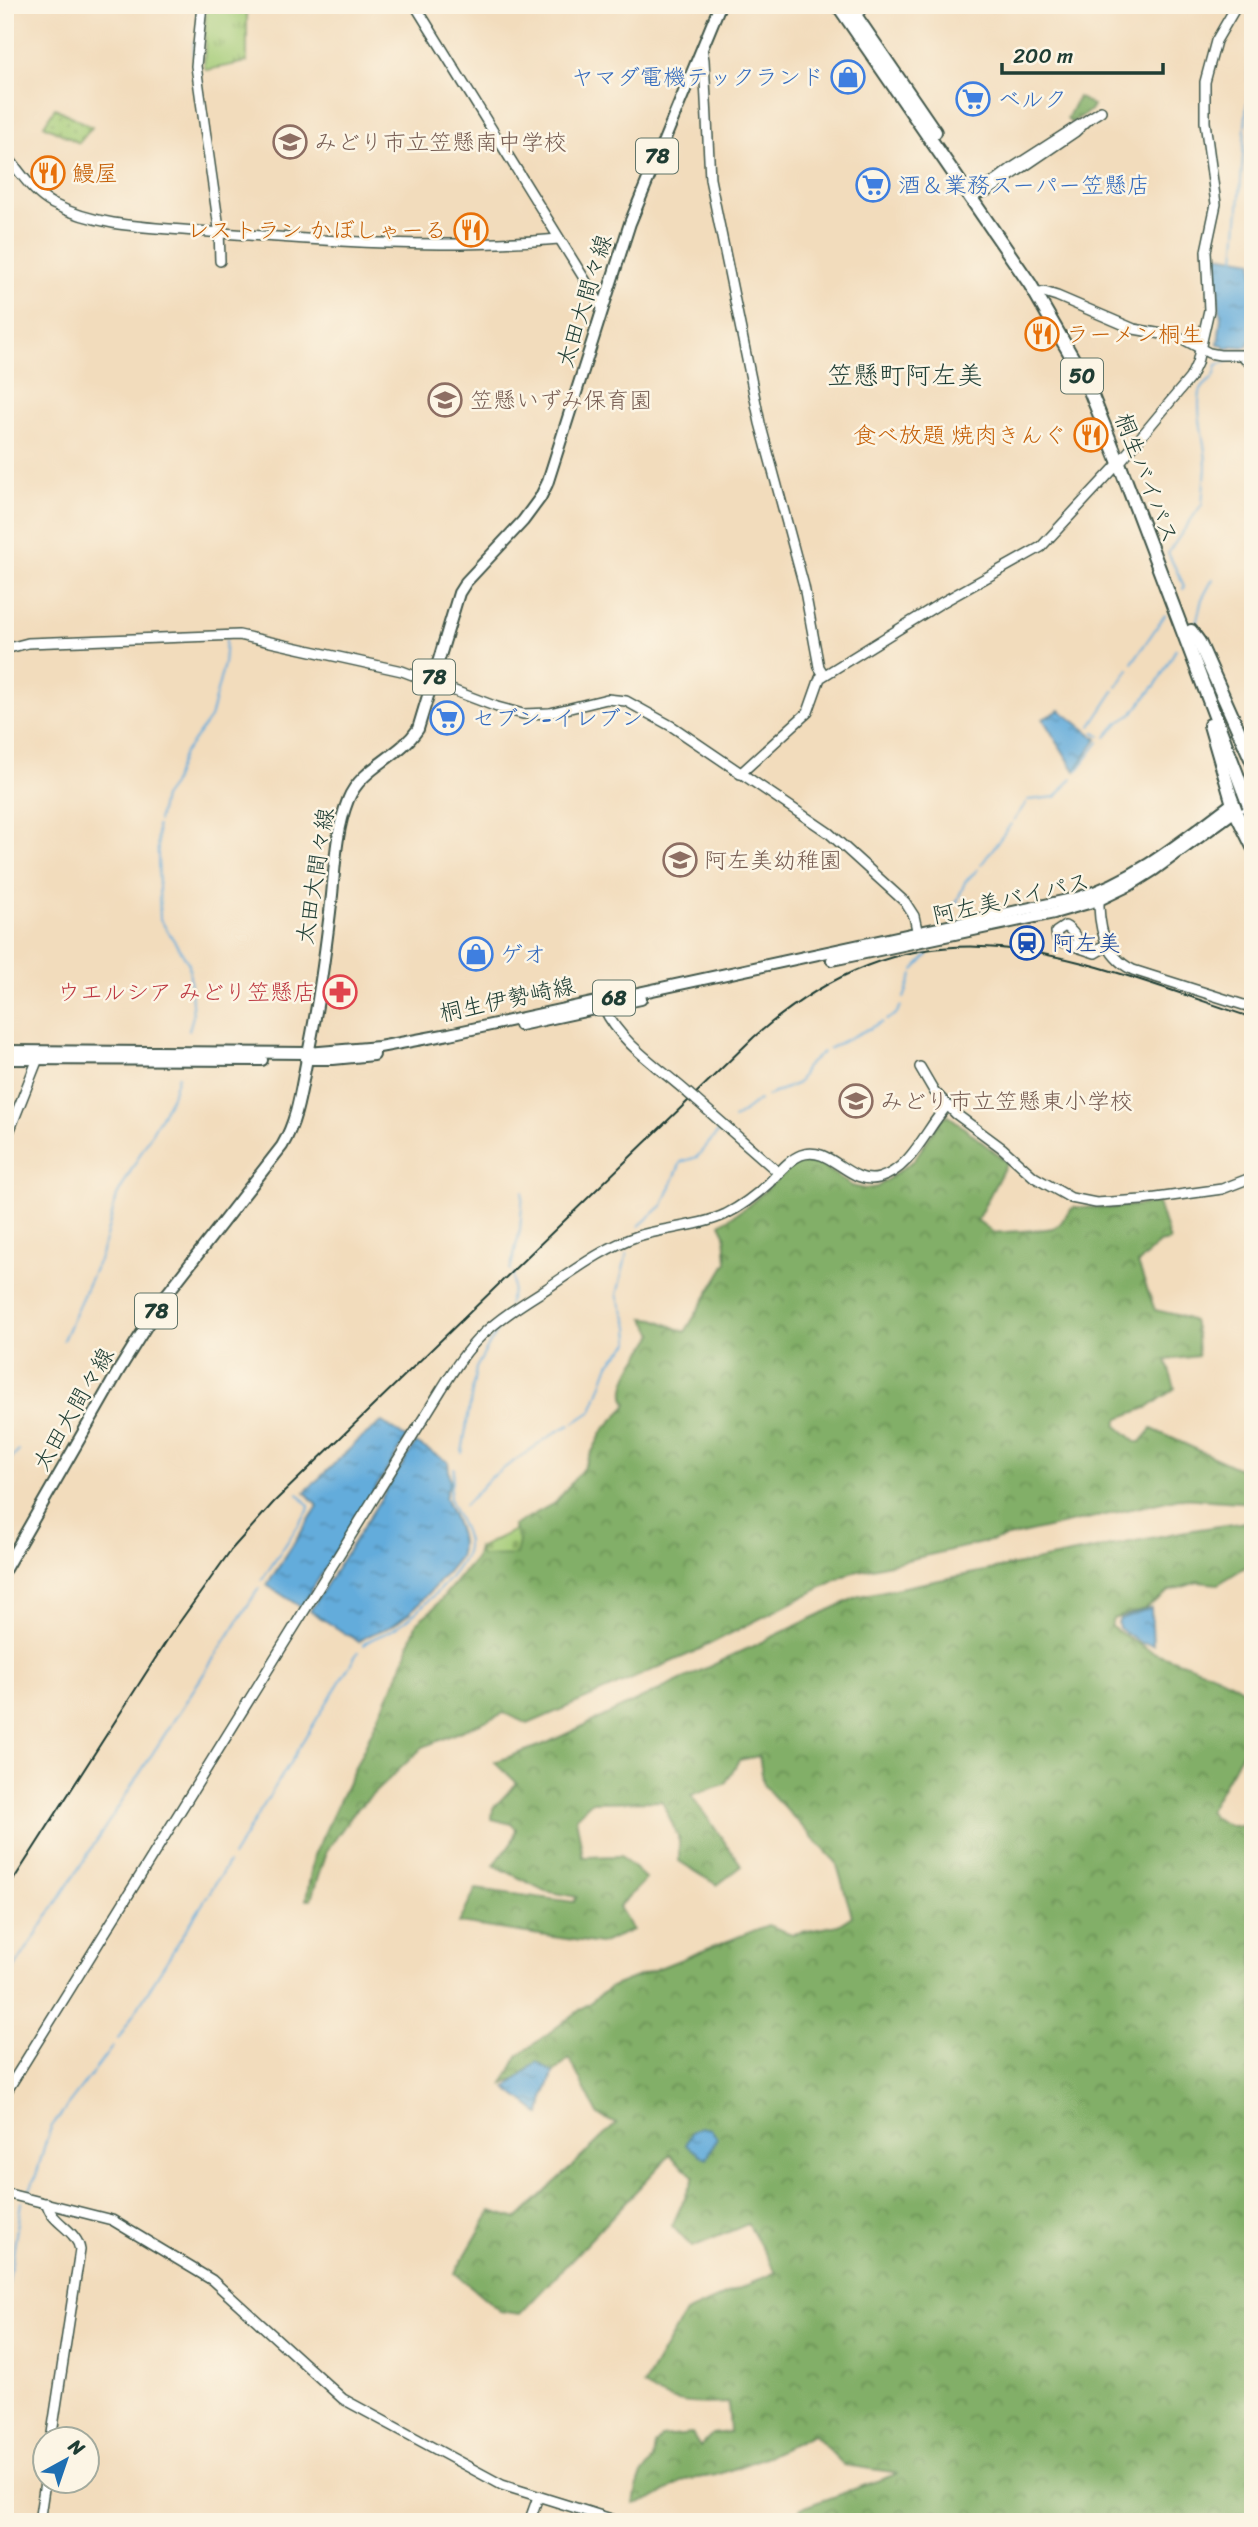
<svg xmlns="http://www.w3.org/2000/svg" width="1258" height="2527" font-family="Sriracha,'Klee One',sans-serif">
  <defs>
    <pattern id="grass-tufts" width="24" height="20" patternUnits="userSpaceOnUse" patternTransform="scale(1.75)"><rect width="24" height="20" fill="#a3cb76"/><path d="M3 7l-1-3M5 7V3M7 7l1-3M15 17l-1-3M17 17v-4M19 17l1-3" fill="none" stroke="#84a662"/></pattern>
    <pattern id="forest-crowns" width="20" height="18" patternUnits="userSpaceOnUse" patternTransform="scale(1.75)"><rect width="20" height="18" fill="#82af67"/><path d="M2 6a3 3 0 1 1 6 0M12 15a3 3 0 1 1 6 0" fill="none" stroke="#6a9056"/></pattern>
    <pattern id="cemetery-stones" width="16" height="16" patternUnits="userSpaceOnUse" patternTransform="scale(1.75)"><rect width="16" height="16" fill="#a3cb76"/><path d="M2 7V4a2 2 0 0 1 4 0v3zM10 15v-3a2 2 0 0 1 4 0v3z" fill="#84a662"/></pattern>
    <pattern id="garden-dots" width="8" height="8" patternUnits="userSpaceOnUse" patternTransform="scale(1.75)"><rect width="8" height="8" fill="#a3cb76"/><path d="M2 2h.1M6 6h.1" fill="none" stroke="#84a662" stroke-width="1.8" stroke-linecap="round"/></pattern>
    <pattern id="water-ripples" width="26" height="14" patternUnits="userSpaceOnUse" patternTransform="scale(1.75)"><rect width="26" height="14" fill="#64acdb"/><path d="M2 4q2-2 4 0t4 0M15 11q2-2 4 0t4 0" fill="none" stroke="#528db2"/></pattern>
  </defs>
  <rect width="100%" height="100%" fill="#fcf5e5"/>
  <filter id="ink" filterUnits="userSpaceOnUse"><feTurbulence type="fractalNoise" baseFrequency=".0143" numOctaves="2"/><feDisplacementMap in="SourceGraphic" scale="14" xChannelSelector="R" yChannelSelector="G"/><feConvolveMatrix kernelMatrix="1 2 1 2 8 2 1 2 1" color-interpolation-filters="sRGB"/></filter>
  <filter id="wash" filterUnits="userSpaceOnUse"><feTurbulence type="fractalNoise" baseFrequency=".00686" numOctaves="4" result="noise"/><feDisplacementMap in="SourceGraphic" scale="28" xChannelSelector="R" yChannelSelector="G"/><feGaussianBlur stdDeviation="1.57" result="paint"/><feColorMatrix in="noise" values="0 0 0 0 0 0 0 0 0 0 0 0 0 0 0 0 0 1.4 0 .05"/><feComposite in="paint" operator="in"/></filter>
  <g filter="url(#wash)">
    <rect width="100%" height="100%" fill="#f2dcbc"/>
    <path fill="url(#grass-tufts)" stroke="#618455" stroke-width="2" d="M 206,5 L 247,5 L 247,62 L 207,70 L 204,67 Z"/>
    <g fill="url(#forest-crowns)" stroke="#50764e" stroke-width="2">
      <path d="M 1078,97 L 1093,106 L 1091,110 L 1071,123 L 1067,119 Z"/>
      <path d="M 948,1115 L 1007,1162 L 977,1220 L 994,1233 C 1007,1231 1047,1231 1056,1227 C 1065,1222 1065,1211 1075,1207 L 1111,1208 L 1158,1203 L 1170,1241 L 1159,1243 L 1138,1264 L 1155,1310 L 1177,1315 L 1193,1321 L 1197,1337 L 1198,1356 L 1166,1360 L 1175,1388 L 1149,1407 L 1119,1418 L 1116,1425 L 1136,1442 L 1141,1442 L 1152,1429 L 1244,1471 L 1253,1491 L 1253,1503 L 1180,1498 L 850,1573 L 694,1652 L 528,1724 L 504,1713 L 423,1747 L 355,1811 L 326,1852 L 311,1899 L 306,1899 L 314,1855 L 401,1669 L 417,1622 L 433,1609 L 468,1567 L 475,1559 L 478,1548 L 482,1556 L 519,1541 L 513,1526 L 556,1502 L 584,1467 L 604,1429 L 625,1408 L 627,1403 C 614,1385 644,1351 654,1334 L 644,1318 L 655,1319 L 685,1332 L 727,1262 L 725,1234 L 720,1224 L 749,1205 L 793,1165 L 804,1161 L 820,1164 L 852,1186 L 864,1189 L 877,1187 L 914,1160 L 942,1118 Z"/>
      <path d="M 1253,1521 L 1253,1559 L 1250,1564 L 1218,1584 L 1198,1582 L 1170,1591 L 1144,1609 L 1113,1619 L 1110,1626 C 1124,1635 1138,1645 1153,1652 C 1185,1665 1222,1672 1249,1695 C 1250,1705 1248,1713 1247,1723 L 1250,1725 L 1249,1741 L 1208,1812 C 1220,1824 1239,1833 1253,1819 L 1253,2522 L 790,2522 L 801,2508 L 899,2473 L 844,2465 L 813,2434 L 770,2455 L 717,2475 L 685,2480 L 651,2500 L 634,2504 L 637,2487 L 642,2475 L 653,2460 L 655,2445 L 661,2437 L 692,2434 L 700,2447 L 712,2434 L 730,2432 L 728,2403 C 693,2405 674,2405 643,2386 L 685,2313 L 776,2272 L 748,2224 L 692,2247 L 672,2226 L 694,2177 L 670,2155 L 520,2314 L 500,2311 L 455,2273 L 491,2211 L 517,2219 L 616,2124 L 598,2115 L 569,2058 L 553,2073 L 537,2062 L 516,2079 L 503,2084 L 518,2056 L 611,1987 L 768,1925 L 792,1934 L 838,1925 L 852,1916 L 836,1862 L 764,1786 L 759,1756 L 739,1760 L 725,1784 L 691,1795 L 742,1866 L 717,1885 L 679,1861 L 679,1839 L 662,1801 L 591,1802 L 576,1817 L 583,1857 L 621,1856 L 646,1879 L 619,1907 L 633,1930 L 600,1944 L 459,1923 L 476,1889 L 574,1902 L 577,1897 L 545,1891 L 494,1865 C 505,1848 511,1852 516,1829 L 511,1824 L 492,1819 L 493,1808 L 517,1783 L 495,1762 L 547,1743 L 859,1596 L 1186,1531 Z"/>
    </g>
    <path fill="url(#cemetery-stones)" stroke="#618455" stroke-width="2" d="M 515,1530 L 519,1541 L 516,1555 L 481,1556 L 478,1548 Z"/>
    <path fill="url(#garden-dots)" stroke="#618455" stroke-width="2" d="M 55,108 L 92,127 L 79,143 L 44,125 Z"/>
    <g fill="url(#water-ripples)" stroke="#427488" stroke-width="2">
      <path d="M 1218,255 L 1253,261 L 1253,336 L 1247,347 L 1231,346 L 1231,348 L 1225,348 L 1224,345 L 1218,344 L 1221,318 L 1214,257 Z"/>
      <path d="M 1060,710 L 1097,739 L 1075,771 L 1043,719 Z"/>
      <path d="M 382,1422 L 407,1438 L 301,1607 L 267,1585 L 318,1506 L 305,1492 L 360,1439 Z"/>
      <path d="M 416,1443 L 448,1462 L 450,1482 L 445,1497 C 452,1517 466,1536 459,1557 C 443,1577 415,1612 393,1625 C 381,1632 370,1632 359,1642 L 310,1611 Z"/>
      <path d="M 1151,1608 L 1153,1645 L 1141,1643 L 1119,1628 L 1118,1623 L 1120,1619 Z"/>
      <path d="M 537,2062 L 553,2073 L 544,2097 L 541,2115 L 506,2088 Z"/>
      <path d="M 701,2127 L 711,2129 L 717,2138 L 707,2159 L 686,2145 L 692,2132 Z"/>
    </g>
    <g fill="none" stroke-linecap="round" stroke-linejoin="round">
      <g stroke="#64acdb" stroke-width="2">
        <path d="M 193,56 L 194,41"/>
        <path d="M 1248,81 L 1252,5"/>
        <path d="M 1235,260 L 1248,89"/>
        <path d="M 1205,478 C 1210,449 1195,422 1200,393 C 1202,384 1210,383 1214,376 C 1216,373 1216,369 1217,365 L 1230,360"/>
        <path d="M 1183,589 L 1184,586 L 1168,553 L 1202,504 L 1204,481"/>
        <path d="M 1196,624 L 1202,599 L 1213,579"/>
        <path d="M 1132,663 L 1165,615"/>
        <path d="M 1117,687 L 1129,669"/>
        <path d="M 1091,726 L 1114,691"/>
        <path d="M 1094,732 L 1100,736"/>
        <path d="M 1106,737 L 1118,723 L 1131,715 L 1157,683 L 1176,649"/>
        <path d="M 1077,771 L 1099,742"/>
        <path d="M 1028,800 L 1056,797 L 1072,778"/>
        <path d="M 1014,820 L 1026,803"/>
        <path d="M 158,821 L 163,797 L 172,785 L 183,755 L 210,718 L 224,664 L 226,640"/>
        <path d="M 157,826 L 160,919 L 189,964 L 193,1016 L 189,1030"/>
        <path d="M 981,865 L 1011,824"/>
        <path d="M 956,904 L 965,882 L 978,869"/>
        <path d="M 951,913 L 954,909"/>
        <path d="M 914,970 L 928,955"/>
        <path d="M 904,998 L 913,974"/>
        <path d="M 886,1020 L 896,1014 L 901,1006"/>
        <path d="M 828,1049 L 882,1022"/>
        <path d="M 767,1096 L 798,1083 L 806,1067 L 823,1052"/>
        <path d="M 734,1119 L 759,1100"/>
        <path d="M 639,1226 L 663,1205 L 681,1162 L 697,1157 L 719,1131"/>
        <path d="M 510,1271 L 520,1230 L 523,1192"/>
        <path d="M 508,1305 L 513,1289 L 513,1274"/>
        <path d="M 63,1340 L 101,1255 L 117,1196 L 172,1096 L 178,1076"/>
        <path d="M 574,1423 L 592,1411 L 609,1364 L 630,1342 L 629,1326 L 617,1295 L 627,1253"/>
        <path d="M 462,1453 L 476,1368 L 499,1327"/>
        <path d="M 5,1464 L 19,1451"/>
        <path d="M 464,1506 L 490,1478 L 556,1432 L 570,1425"/>
        <path d="M 262,1580 L 308,1511 L 309,1506 L 298,1494"/>
        <path d="M 363,1645 C 373,1636 386,1635 397,1627 C 416,1614 466,1569 467,1546 C 468,1532 454,1514 450,1500 C 448,1491 454,1478 454,1468"/>
        <path d="M 232,1857 L 358,1652"/>
        <path d="M 10,1975 L 259,1588"/>
        <path d="M 118,2039 L 228,1863"/>
        <path d="M 29,2191 C 41,2171 41,2147 52,2126 L 113,2046"/>
        <path d="M 5,2306 L 21,2202"/>
      </g>
    </g>
  </g>
  <g filter="url(#ink)">
    <g fill="none" stroke-linecap="round" stroke-linejoin="round">
      <defs>
        <g id="secondary">
          <path d="M 202,5 L 196,66 L 219,228 L 220,261"/>
          <path d="M 415,5 L 603,309"/>
          <path d="M 852,17 L 868,5"/>
          <path d="M 702,48 L 704,60 L 710,179 L 760,423 L 804,586 L 819,667 L 824,675"/>
          <path d="M 1090,118 L 1101,111"/>
          <path d="M 5,154 C 19,170 33,194 53,204 C 98,227 148,227 198,231 C 318,241 439,250 559,239"/>
          <path d="M 971,199 L 1012,168 L 1090,118 L 1075,132 L 988,191 L 978,194"/>
          <path d="M 1036,294 L 1044,292 L 1057,296 L 1134,329 L 1179,337 L 1209,353 L 1220,355 L 1242,355 L 1253,367"/>
          <path d="M 5,649 L 28,643 L 239,635 L 402,671 L 497,707 L 523,714 L 550,713 L 607,699 L 626,701 L 673,727 L 829,833 L 905,902 L 914,916 L 919,939"/>
          <path d="M 740,774 L 808,712 L 820,678 L 941,603 L 1041,547 L 1119,463 L 1190,378 L 1197,363 L 1209,310 L 1206,251 L 1216,204 L 1205,122 L 1205,82 L 1216,41 L 1237,5"/>
          <path d="M 1099,893 C 1098,924 1103,956 1133,970 L 1253,1008"/>
          <path d="M 1065,926 C 1077,931 1078,951 1096,949 C 1099,948 1103,946 1107,946 L 1095,953 L 1062,942 L 1057,939 L 1056,932 Z"/>
          <path d="M 604,1008 C 620,1043 660,1068 689,1094"/>
          <path d="M 920,1067 L 934,1091 L 956,1114 L 1002,1148 L 1034,1177 L 1071,1198 L 1096,1203 L 1142,1200 L 1222,1189 L 1253,1177"/>
          <path d="M 696,1100 L 779,1173"/>
          <path d="M 5,1142 L 39,1056"/>
          <path d="M 5,2094 L 441,1390 C 453,1371 465,1351 482,1335 C 501,1317 524,1303 546,1289 C 576,1269 605,1247 638,1236 C 667,1227 698,1227 726,1214 C 742,1206 756,1195 769,1183 C 778,1174 788,1160 801,1155 C 830,1144 849,1186 879,1178 C 912,1169 926,1128 947,1106"/>
          <path d="M 5,2193 L 112,2220 L 212,2280 L 343,2399 L 502,2485 L 621,2522"/>
          <path d="M 47,2203 C 50,2223 77,2229 80,2250 L 51,2440"/>
          <path d="M 39,2522 L 46,2475"/>
          <path d="M 529,2522 L 538,2497"/>
        </g>
        <g id="primary">
          <path d="M 832,960 L 1054,913 L 1099,900 L 1130,885 L 1154,870 L 1253,798"/>
          <path d="M 520,1025 L 641,999"/>
          <path d="M 5,1051 L 308,1053 L 379,1047 L 449,1034 L 1077,898 C 1143,878 1197,828 1253,788"/>
          <path d="M 5,1059 L 262,1060"/>
          <path d="M 306,1059 L 333,1059 L 374,1055"/>
          <path d="M 5,1569 L 119,1370 L 163,1299 L 282,1146 C 299,1117 301,1086 308,1054 C 319,1002 326,948 332,895 C 335,864 336,830 348,800 C 361,767 399,758 418,729 L 459,593 L 466,582 L 523,521 L 540,498 L 547,484 L 630,223 L 720,5"/>
        </g>
        <g id="highway">
          <path d="M 838,5 L 1030,284 L 1072,357 L 1090,391 L 1119,463 L 1243,790"/>
          <path d="M 848,5 L 935,132"/>
          <path d="M 1191,631 L 1199,642 L 1253,763"/>
          <path d="M 1210,725 L 1235,811 L 1253,847"/>
        </g>
      </defs>
      <use href="#secondary" stroke="#3f5548" stroke-width="12"/>
      <use href="#primary" stroke="#3f5548" stroke-width="14"/>
      <use href="#highway" stroke="#3f5548" stroke-width="16"/>
      <use href="#secondary" stroke="#fff" stroke-width="9"/>
      <use href="#primary" stroke="#fff" stroke-width="10"/>
      <use href="#highway" stroke="#fff" stroke-width="12"/>
      <path stroke="#1f3d34" stroke-width="2" d="M 5,1893 L 171,1634 L 231,1550 L 274,1502 L 754,1037 C 925,887 1064,955 1253,1018"/>
      <defs>
        <path id="secondary-bridge" d="M 689,1094 L 696,1100"/>
        <path id="highway-bridge" d="M 1243,790 L 1249,806"/>
      </defs>
      <use href="#secondary-bridge" stroke="#3f5548" stroke-width="12" stroke-linecap="butt"/>
      <use href="#highway-bridge" stroke="#3f5548" stroke-width="16" stroke-linecap="butt"/>
      <use href="#secondary-bridge" stroke="#fff" stroke-width="9"/>
      <use href="#highway-bridge" stroke="#fff" stroke-width="12"/>
    </g>
  </g>
  <defs>
    <symbol id="shop-ring" viewBox="-11 -11 22 22"><circle r="9.5" fill="#fcf5e5" stroke="#3f7fe0" stroke-width="1.5"/><path d="M-5-2.5h2.3a2.7 3.5 0 0 1 5.4 0H5L5.5 6h-11ZM-1.5-2.5h3a1.5 2.3 0 0 0-3 0Z" fill="#3f7fe0"/></symbol>
    <symbol id="supermarket-ring" viewBox="-11 -11 22 22"><circle r="9.5" fill="#fcf5e5" stroke="#3f7fe0" stroke-width="1.5"/><path d="M-6-5.5h2.5l.6 2H6L4.5 2H-2.5L-4.4-4H-6ZM-1.5 3.2a1.3 1.3 0 1 0 .1 0ZM3 3.2a1.3 1.3 0 1 0 .1 0Z" fill="#3f7fe0"/></symbol>
    <symbol id="school-ring" viewBox="-11 -11 22 22"><circle r="9.5" fill="#fcf5e5" stroke="#8d6e63" stroke-width="1.5"/><path d="M0-5L7-2L0 1L-7-2ZM-4 1L0 2.5L4 1V4Q0 6-4 4Z" fill="#8d6e63"/></symbol>
    <symbol id="restaurant-ring" viewBox="-11 -11 22 22"><circle r="9.5" fill="#fcf5e5" stroke="#e8710a" stroke-width="1.5"/><path d="M-5-6h1v4h1v-4h1v4h1v-4h1v5L-1.5 .5V6h-2V.5L-5-1ZM5-6V6H3V1.5H1.5Q1.5-4 5-6Z" fill="#e8710a"/></symbol>
    <symbol id="station-ring" viewBox="-11 -11 22 22"><circle r="9.5" fill="#fcf5e5" stroke="#1a4fb4" stroke-width="1.5"/><path d="M-3-6H3Q5-6 5-4V2Q5 4 3 4L4.5 6H3L1.5 4h-3L-3 6H-4.5L-3 4Q-5 4-5 2V-4Q-5-6-3-6ZM-3.5-4v3h7v-3ZM-3.5 1v1.5H-2V1ZM2 1v1.5H3.5V1Z" fill="#1a4fb4"/></symbol>
    <symbol id="pharmacy-ring" viewBox="-11 -11 22 22"><circle r="9.5" fill="#fcf5e5" stroke="#e0444e" stroke-width="1.5"/><path d="M-2-6h4v4h4v4h-4v4h-4v-4h-4v-4h4Z" fill="#e0444e"/></symbol>
  </defs>
  <g fill-rule="evenodd">
    <use href="#shop-ring" x="829" y="58" width="38" height="38"/>
    <use href="#supermarket-ring" x="954" y="80" width="38" height="38"/>
    <use href="#school-ring" x="271" y="123" width="38" height="38"/>
    <use href="#restaurant-ring" x="29" y="154" width="38" height="38"/>
    <use href="#supermarket-ring" x="854" y="166" width="38" height="38"/>
    <use href="#restaurant-ring" x="452" y="211" width="38" height="38"/>
    <use href="#restaurant-ring" x="1023" y="315" width="38" height="38"/>
    <use href="#school-ring" x="426" y="381" width="38" height="38"/>
    <use href="#restaurant-ring" x="1072" y="416" width="38" height="38"/>
    <use href="#supermarket-ring" x="428" y="699" width="38" height="38"/>
    <use href="#school-ring" x="661" y="841" width="38" height="38"/>
    <use href="#station-ring" x="1008" y="924" width="38" height="38"/>
    <use href="#shop-ring" x="457" y="935" width="38" height="38"/>
    <use href="#pharmacy-ring" x="321" y="973" width="38" height="38"/>
    <use href="#school-ring" x="837" y="1082" width="38" height="38"/>
  </g>
  <g text-anchor="middle" stroke-width="5" stroke-linejoin="round" paint-order="stroke">
    <g fill="#fcf5e5" stroke="#617469" stroke-width="2">
      <rect x="636" y="138.5" width="42" height="35" rx="5"/>
      <rect x="1061" y="358.5" width="42" height="35" rx="5"/>
      <rect x="413" y="659.5" width="42" height="35" rx="5"/>
      <rect x="593" y="980.5" width="42" height="35" rx="5"/>
      <rect x="135" y="1293.5" width="42" height="35" rx="5"/>
    </g>
    <g font-size="21" font-weight="bold" fill="#1f3d34">
      <text x="657" y="163">78</text>
      <text x="1082" y="383">50</text>
      <text x="434" y="684">78</text>
      <text x="614" y="1005">68</text>
      <text x="156" y="1318">78</text>
    </g>
    <g font-size="23" fill="#366cbe" stroke="#fcf5e5" text-anchor="start">
      <text x="824" y="85" text-anchor="end">ヤマダ電機テックランド</text>
      <text x="998" y="107">ベルク</text>
      <text x="898" y="193">酒＆業務スーパー笠懸店</text>
      <text x="472" y="726">セブン-イレブン</text>
      <text x="500" y="962">ゲオ</text>
    </g>
    <g font-size="23" fill="#785e54" stroke="#fcf5e5" text-anchor="start">
      <text x="314" y="150">みどり市立笠懸南中学校</text>
      <text x="470" y="408">笠懸いずみ保育園</text>
      <text x="704" y="868">阿左美幼稚園</text>
      <text x="880" y="1109">みどり市立笠懸東小学校</text>
    </g>
    <g font-size="23" fill="#c56008" stroke="#fcf5e5" text-anchor="start">
      <text x="72" y="181">鰻屋</text>
      <text x="447" y="238" text-anchor="end">レストラン かぼしゃーる</text>
      <text x="1066" y="342">ラーメン桐生</text>
      <text x="1066" y="443" text-anchor="end">食べ放題 焼肉きんぐ</text>
    </g>
    <g font-size="23" fill="#1f3d34" stroke="#fcf5e5">
      <text transform="translate(584 301) rotate(-73)" y="8">太田大間々線</text>
      <text transform="translate(1147 478) rotate(69)" y="8">桐生バイパス</text>
      <text transform="translate(315 876) rotate(-81)" y="8">太田大間々線</text>
      <text transform="translate(1011 898) rotate(-13)" y="8">阿左美バイパス</text>
      <text transform="translate(507 999) rotate(-12)" y="8">桐生伊勢崎線</text>
      <text transform="translate(73 1409) rotate(-60)" y="8">太田大間々線</text>
    </g>
    <g font-size="23" fill="#164399" stroke="#fcf5e5" text-anchor="start">
      <text x="1052" y="951">阿左美</text>
    </g>
    <g font-size="23" fill="#be3a42" stroke="#fcf5e5" text-anchor="end">
      <text x="316" y="1000">ウエルシア みどり笠懸店</text>
    </g>
    <g font-size="26" fill="#1f3d34" stroke="#fcf5e5">
      <text x="905" y="384">笠懸町阿左美</text>
    </g>
  </g>
  <rect width="1258" height="2527" fill="none" stroke="#fcf5e5" stroke-width="28"/>
  <g transform="translate(66 2460) rotate(40)"><circle r="33" fill="#fcf5e5" stroke="#a4ab9e" stroke-width="2"/>
  <path d="M0-5L12 26L0 18L-12 26Z" fill="#1f6fb2"/>
  <text y="-10" font-size="19" font-weight="bold" text-anchor="middle" fill="#1f3d34">N</text>
  </g>
  <path d="M1002 63v10h161v-10" fill="none" stroke="#1f3d34" stroke-width="3.5"/>
  <text x="1013" y="63" font-size="21" fill="#1f3d34" stroke="#fcf5e5" stroke-width="5" paint-order="stroke">200 m</text>
</svg>
